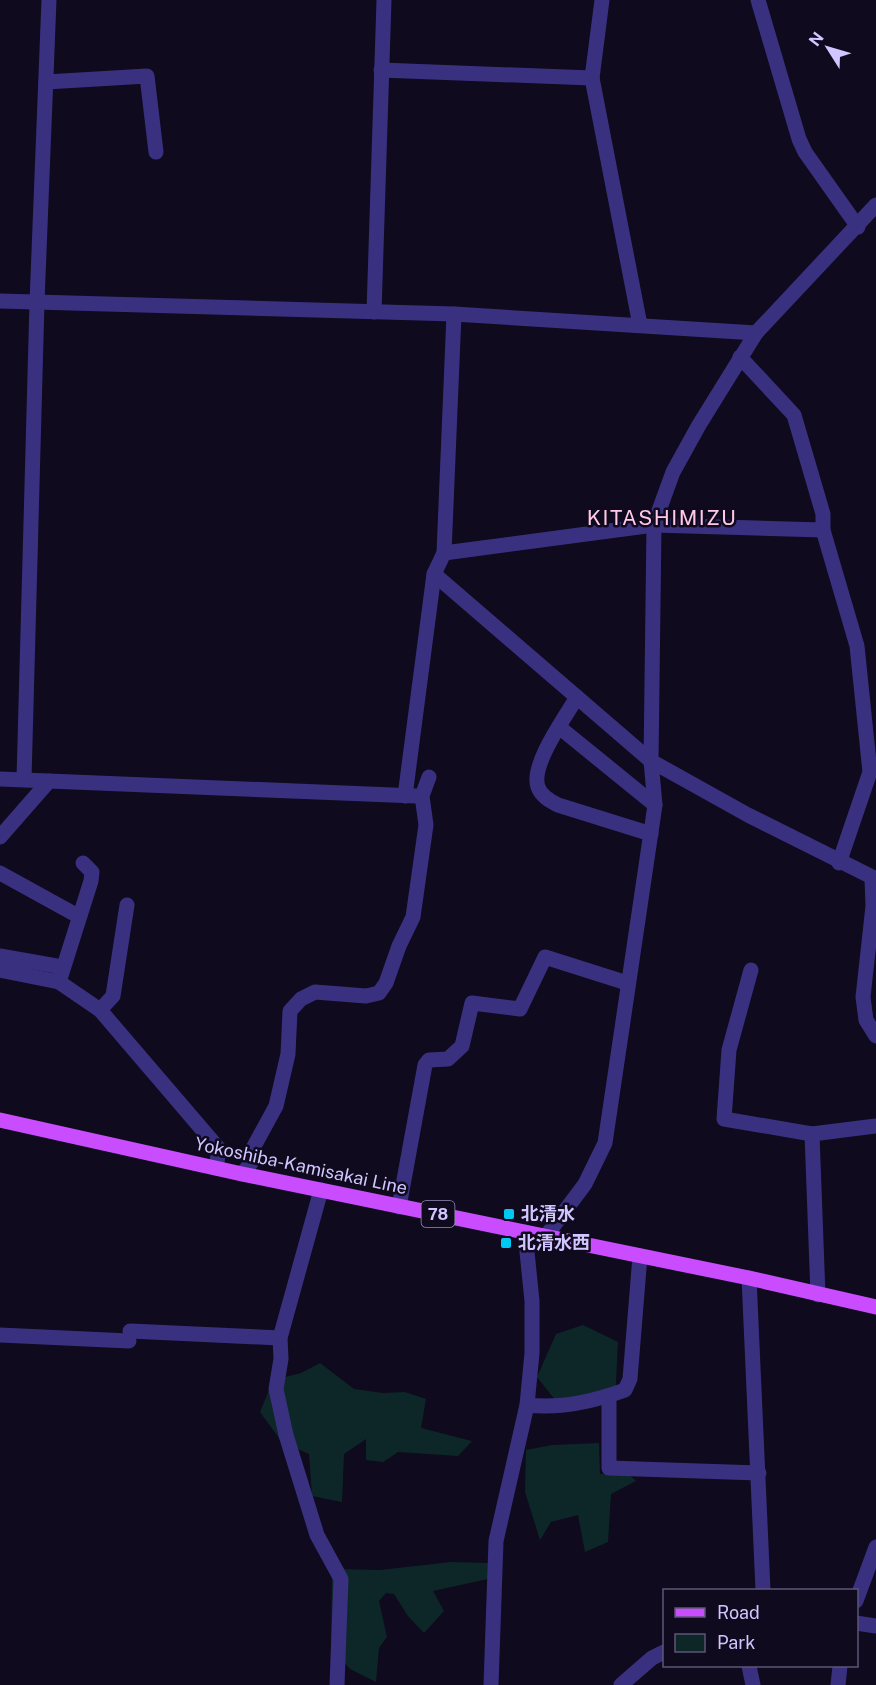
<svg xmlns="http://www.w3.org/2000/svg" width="876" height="1685" font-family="'Public Sans','Noto Sans JP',sans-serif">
  <rect width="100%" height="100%" fill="#0f0a1d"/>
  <g fill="#0d2728">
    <path d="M 583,1325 L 618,1342 L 615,1402 L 556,1401 L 537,1377 L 556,1334 Z"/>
    <path d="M 320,1363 L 354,1389 L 383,1393 L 405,1392 L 426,1399 L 421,1428 L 472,1441 L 458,1456 L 398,1452 L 383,1462 L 366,1460 L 366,1439 L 344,1454 L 342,1502 L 312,1496 L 309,1454 L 282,1442 L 260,1412 L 273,1380 L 301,1373 Z"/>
    <path d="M 599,1443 L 600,1474 L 624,1470 L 636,1481 L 611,1494 L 608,1542 L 585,1552 L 578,1515 L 551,1522 L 540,1540 L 525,1492 L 526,1450 L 552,1445 Z"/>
    <path d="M 451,1562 L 488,1563 L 488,1579 L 433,1591 L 444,1611 L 424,1633 L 408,1616 L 394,1594 L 386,1593 L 379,1601 L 387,1637 L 379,1648 L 376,1682 L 350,1669 L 331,1648 L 332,1569 L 380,1570 Z"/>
  </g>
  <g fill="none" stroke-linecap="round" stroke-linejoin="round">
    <g stroke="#393180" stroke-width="15">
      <path d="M 758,0 L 799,139 L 805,152 L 858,227"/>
      <path d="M 381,70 L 592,78 L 602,0"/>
      <path d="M 592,78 L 640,325"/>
      <path d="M 46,82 L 147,76 L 156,152"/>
      <path d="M 0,301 L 454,314 L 756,333"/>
      <path d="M 374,312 L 384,0"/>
      <path d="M 740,357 L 794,415 L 823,514 L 823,530 L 857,646 L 870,772 L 839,863"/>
      <path d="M 444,553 L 654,525 L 823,530"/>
      <path d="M 434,574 L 651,761 L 748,815 L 876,879"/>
      <path d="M 577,697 C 566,716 530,765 538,787 C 541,796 550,801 558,805 L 651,834"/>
      <path d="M 559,727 L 655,805"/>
      <path d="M 0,779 L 416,796"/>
      <path d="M 24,779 L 37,302 L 49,0"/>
      <path d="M 405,796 L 434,574 L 444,553 L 454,314"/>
      <path d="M 0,837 L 49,781"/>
      <path d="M 0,873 L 78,916"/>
      <path d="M 872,879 L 873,906 L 863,997 L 866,1020 L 876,1036"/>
      <path d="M 0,956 L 62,967"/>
      <path d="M 0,970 L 59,982 L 100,1010 L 219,1149 L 216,1168"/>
      <path d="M 751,970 L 729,1050 L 724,1119 L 812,1134 L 876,1126"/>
      <path d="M 59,982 L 91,881 L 92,872 L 83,863"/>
      <path d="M 100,1010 L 113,996 L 127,905"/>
      <path d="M 812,1134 L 818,1295"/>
      <path d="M 242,1174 L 251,1163 L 252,1150 L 276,1106 L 288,1054 L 290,1011 L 301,999 L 315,992 L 366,996 L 379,993 L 386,983 L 399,946 L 413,917 L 426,825 L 422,796 L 429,777"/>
      <path d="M 321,1190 L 280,1338 L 281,1359 L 276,1389 L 286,1435 L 317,1535 L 341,1579 L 337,1685"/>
      <path d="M 399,1207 L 425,1065 L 429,1060 L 448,1059 L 462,1046 L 472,1003 L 520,1009 L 545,957 L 627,983"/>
      <path d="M 546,1236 L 585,1184 L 605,1143 L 655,805 L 651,761 L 654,525 L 661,505 L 673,472 L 699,425 L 756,333 L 876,205"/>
      <path d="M 749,1278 L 763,1590"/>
      <path d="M 130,1331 L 280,1338"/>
      <path d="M 0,1335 L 129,1341"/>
      <path d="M 609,1396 L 609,1468 L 759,1473"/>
      <path d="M 527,1405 C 560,1409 595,1401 625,1390 L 630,1379 L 640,1256"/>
      <path d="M 856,1601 L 876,1547"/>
      <path d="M 856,1623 L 876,1626"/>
      <path d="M 749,1666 L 753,1685"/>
      <path d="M 491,1685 L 496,1541 L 527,1405 L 532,1353 L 532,1301 L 525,1232"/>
      <path d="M 621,1685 L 652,1658 L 664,1652"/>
      <path d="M 838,1685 L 840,1666"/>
    </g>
    <path stroke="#c94dff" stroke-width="15" d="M 0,1120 L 242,1174 L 749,1278 L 876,1307"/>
  </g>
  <g fill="#00c9f1" stroke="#0f0a1d" stroke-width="2">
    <rect x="503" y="1208" width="12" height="12" rx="3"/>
    <rect x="500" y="1237" width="12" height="12" rx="3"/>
  </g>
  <g text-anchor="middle" stroke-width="5" stroke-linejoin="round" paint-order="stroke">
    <rect fill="#0f0a1d" stroke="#978ebb" stroke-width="1.5" x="421.5" y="1201" width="33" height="26" rx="4.5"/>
    <g font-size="16" font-weight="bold" fill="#d1c6ff">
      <text x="438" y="1220">78</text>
    </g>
    <g font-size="18" fill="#d1c6ff" stroke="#0f0a1d">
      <text transform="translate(301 1166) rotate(12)" y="6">Yokoshiba-Kamisakai Line</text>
    </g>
    <g font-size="18" font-weight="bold" fill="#d1c6ff" stroke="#0f0a1d" text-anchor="start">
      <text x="521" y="1220">北清水</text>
      <text x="518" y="1249">北清水西</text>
    </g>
    <g font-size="21" letter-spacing="1.5" fill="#ffc8e7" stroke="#0f0a1d">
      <text x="662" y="525">KITASHIMIZU</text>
    </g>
  </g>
  <rect x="663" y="1589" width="195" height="78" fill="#0f0a1d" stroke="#5d5577" stroke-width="1.5"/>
  <rect x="675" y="1608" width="30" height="9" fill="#c94dff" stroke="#5d5577" stroke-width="1.5"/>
  <text x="717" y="1619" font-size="18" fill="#d1c6ff">Road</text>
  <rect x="675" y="1634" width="30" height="18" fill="#0d2728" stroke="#5d5577" stroke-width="1.5"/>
  <text x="717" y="1649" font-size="18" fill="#d1c6ff">Park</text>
  <g transform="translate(828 48) rotate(307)" stroke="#0f0a1d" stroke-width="4.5" paint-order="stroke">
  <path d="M0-4.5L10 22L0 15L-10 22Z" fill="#d1c6ff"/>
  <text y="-9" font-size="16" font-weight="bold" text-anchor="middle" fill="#d1c6ff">N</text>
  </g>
</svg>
